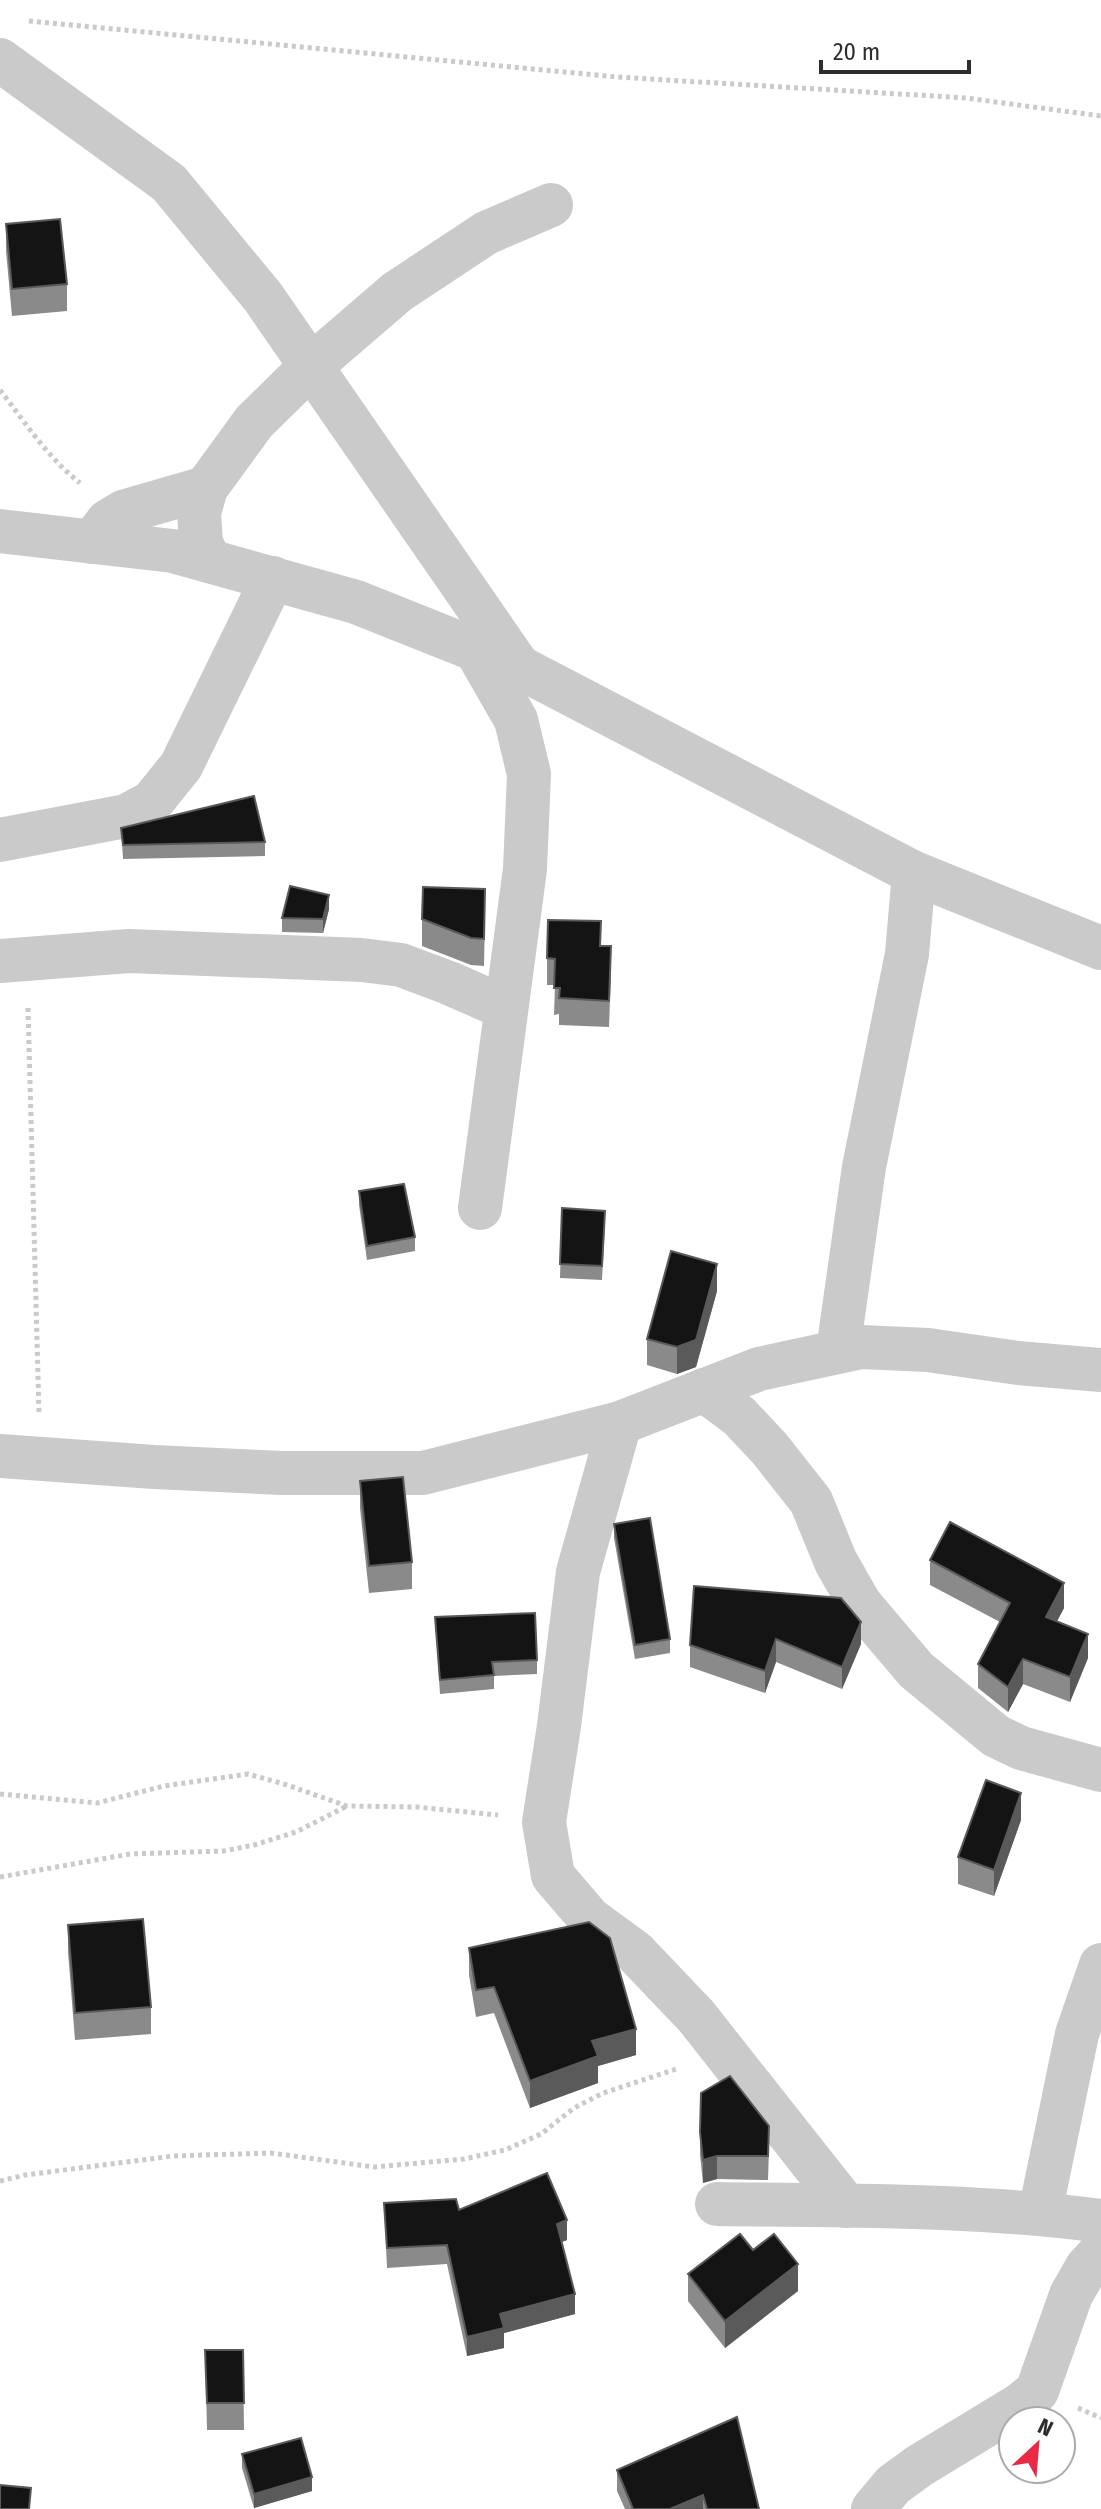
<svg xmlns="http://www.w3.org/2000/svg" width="1101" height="2509" font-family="'Fira Sans Condensed',sans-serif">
  <rect width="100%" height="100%" fill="#fff"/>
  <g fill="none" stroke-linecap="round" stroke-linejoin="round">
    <g stroke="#cacaca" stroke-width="5" stroke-dasharray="4 4" stroke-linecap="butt">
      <path d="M 29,21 L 617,77 L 966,98 L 1101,116"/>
      <path d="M 0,390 C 25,422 47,457 80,483"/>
      <path d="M 28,1008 L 39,1413"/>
      <path d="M 0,1794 L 97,1803 L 164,1786 L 248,1774 L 284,1784 L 347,1806 L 416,1807 L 498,1815"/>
      <path d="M 0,1877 L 130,1854 L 224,1851 L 254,1845 L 296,1832 L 347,1806"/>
      <path d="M 0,2181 L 25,2175 L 173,2156 L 271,2153 L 374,2167 L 464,2159 L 505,2150 L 541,2134 L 574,2108 L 603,2093 L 679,2068"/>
      <path d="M 1078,2408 L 1101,2418"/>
    </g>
    <g stroke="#cacaca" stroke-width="44">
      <path d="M 0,60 L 169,183 L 263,297 L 519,667"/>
      <path d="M 0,531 L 173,551 L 356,602 L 519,667 L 914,873 L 1101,948"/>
      <path d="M 92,542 L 108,521 L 123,512 L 206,488"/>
      <path d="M 209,561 L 201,542 L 199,513 L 206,488 L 254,422 L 311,366 L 397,292 L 486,233 L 551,205"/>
      <path d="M 476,650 L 516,720 L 529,774 L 525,869 L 480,1208"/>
      <path d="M 0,840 L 126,816 L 152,802 L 181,766 L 273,578"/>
      <path d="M 0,961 L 129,951 L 362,960 L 401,965 L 449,983 L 506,1008"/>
      <path d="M 838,1351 L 864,1167 L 907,954 L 914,873"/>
      <path d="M 704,1390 L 739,1416 L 770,1449 L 811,1501 L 836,1562 L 860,1604 L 916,1670 L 996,1736 L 1021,1748 L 1101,1770"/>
      <path d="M 620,1423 L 578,1572 L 559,1726 L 544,1822 L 553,1876 L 590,1919 L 635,1952 L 696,2016 L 846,2206"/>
      <path d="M 0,1456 L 154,1467 L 282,1473 L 423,1473 L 620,1423 L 759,1369 L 861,1347 L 928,1350 L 1018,1363 L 1101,1370"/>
      <path d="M 717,2204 C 845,2206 973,2204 1101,2221"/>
      <path d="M 1040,2213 L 1077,2034 L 1101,1965"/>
      <path d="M 873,2509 L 893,2485 L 919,2466 L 1021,2404 L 1037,2391 L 1071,2295 L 1087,2267 L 1101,2252"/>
    </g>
  </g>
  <g fill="#8a8a8a">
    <path d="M 6,224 L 67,284 L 67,311 L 12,316 L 6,251 Z"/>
    <path d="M 121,828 L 265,842 L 265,856 L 123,859 Z"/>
    <path d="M 329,909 L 323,933 L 282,932 L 282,918 Z"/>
    <path d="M 485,916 L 484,966 L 471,965 L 422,946 L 422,919 Z"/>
    <path d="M 601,946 L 611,973 L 609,1027 L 559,1025 L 559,1014 L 554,1015 L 555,985 L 547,985 L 547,958 Z"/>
    <path d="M 359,1191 L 415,1237 L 415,1251 L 367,1260 L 359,1205 Z"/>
    <path d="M 562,1208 L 605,1225 L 602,1280 L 560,1278 Z"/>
    <path d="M 717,1291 L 696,1367 L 677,1374 L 647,1365 L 647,1339 Z"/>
    <path d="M 360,1481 L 412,1562 L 412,1589 L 369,1593 L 360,1508 Z"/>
    <path d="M 614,1524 L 670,1639 L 670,1653 L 635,1659 L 614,1538 Z"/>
    <path d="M 930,1560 L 1064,1608 L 1057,1621 L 1088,1658 L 1070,1702 L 1023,1684 L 1008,1712 L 978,1688 L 978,1664 L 1000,1622 L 930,1585 Z"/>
    <path d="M 435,1617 L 537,1660 L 537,1674 L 494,1676 L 494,1689 L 440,1694 Z"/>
    <path d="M 861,1622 L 861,1644 L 842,1689 L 776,1662 L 765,1693 L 690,1667 L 690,1645 Z"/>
    <path d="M 1021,1820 L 994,1896 L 958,1884 L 958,1857 Z"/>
    <path d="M 68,1925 L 151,2007 L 151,2034 L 75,2040 L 68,1952 Z"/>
    <path d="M 469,1948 L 636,2055 L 598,2066 L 598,2083 L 530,2108 L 494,2013 L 476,2017 L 469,1975 Z"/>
    <path d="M 700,2132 L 769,2149 L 768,2180 L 717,2179 L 703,2183 L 700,2155 Z"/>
    <path d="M 384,2203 L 459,2210 L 567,2240 L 561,2242 L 575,2314 L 504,2333 L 504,2348 L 467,2356 L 447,2264 L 387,2268 Z"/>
    <path d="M 753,2250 L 798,2291 L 725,2348 L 688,2301 L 688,2274 Z"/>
    <path d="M 205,2350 L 243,2350 L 244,2430 L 207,2430 Z"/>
    <path d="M 242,2454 L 312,2491 L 254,2508 L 242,2468 Z"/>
    <path d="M 617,2470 L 759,2509 L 625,2509 L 617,2491 Z"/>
  </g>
  <g fill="#5a5a5a">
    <path d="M 329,895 L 329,909 L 323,933 L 323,919 Z"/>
    <path d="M 717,1264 L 717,1291 L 696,1367 L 677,1374 L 677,1347 Z"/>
    <path d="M 1064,1583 L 1064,1608 L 1046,1642 L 1046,1617 Z"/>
    <path d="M 861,1622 L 861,1644 L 842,1689 L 842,1667 Z"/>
    <path d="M 1088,1634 L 1088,1658 L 1070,1702 L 1070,1677 Z"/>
    <path d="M 776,1639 L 776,1662 L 765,1693 L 765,1671 Z"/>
    <path d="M 1023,1659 L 1023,1684 L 1008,1712 L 1008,1687 Z"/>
    <path d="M 1021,1793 L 1021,1820 L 994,1896 L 994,1870 Z"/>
    <path d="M 636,2029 L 636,2055 L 598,2066 L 598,2083 L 530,2108 L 530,2081 L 592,2041 Z"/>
    <path d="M 717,2156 L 717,2179 L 703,2183 L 703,2160 Z"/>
    <path d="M 567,2220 L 567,2240 L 557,2244 L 557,2224 Z"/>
    <path d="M 798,2264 L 798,2291 L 725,2348 L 725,2321 Z"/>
    <path d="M 575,2294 L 575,2314 L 504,2333 L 504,2348 L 467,2356 L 467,2337 L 500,2314 Z"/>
    <path d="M 312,2477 L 312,2491 L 254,2508 L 254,2494 Z"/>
    <path d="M 703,2495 L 703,2509 L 670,2509 Z"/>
  </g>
  <g fill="#141414" stroke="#5a5a5a" stroke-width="2">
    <path d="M 60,219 L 67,284 L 12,289 L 6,224 Z"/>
    <path d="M 254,796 L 265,842 L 123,845 L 121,828 Z"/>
    <path d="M 290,886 L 329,895 L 323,919 L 282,918 Z"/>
    <path d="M 423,887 L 485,889 L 484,939 L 471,938 L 422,919 Z"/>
    <path d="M 548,920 L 601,921 L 600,946 L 611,946 L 609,1001 L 559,998 L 560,988 L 554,988 L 555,959 L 547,958 Z"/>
    <path d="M 404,1184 L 415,1237 L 367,1246 L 359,1191 Z"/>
    <path d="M 562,1208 L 605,1211 L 602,1266 L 560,1264 Z"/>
    <path d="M 671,1251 L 717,1264 L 696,1340 L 677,1347 L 647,1339 Z"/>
    <path d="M 403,1477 L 412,1562 L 369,1566 L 360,1481 Z"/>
    <path d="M 650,1518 L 670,1639 L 635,1645 L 614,1524 Z"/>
    <path d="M 950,1522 L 1064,1583 L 1046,1617 L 1088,1634 L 1070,1677 L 1023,1659 L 1008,1687 L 978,1664 L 1010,1603 L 930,1560 Z"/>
    <path d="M 694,1586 L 841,1598 L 861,1622 L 842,1667 L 776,1639 L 765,1671 L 690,1645 Z"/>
    <path d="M 535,1613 L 537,1660 L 492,1662 L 494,1675 L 440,1680 L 435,1617 Z"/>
    <path d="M 986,1780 L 1021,1793 L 994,1870 L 958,1857 Z"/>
    <path d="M 143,1919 L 151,2007 L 75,2013 L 68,1925 Z"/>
    <path d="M 589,1922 L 610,1938 L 636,2029 L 592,2041 L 598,2056 L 530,2081 L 494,1987 L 476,1990 L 469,1948 Z"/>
    <path d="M 730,2076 L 769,2126 L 768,2156 L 717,2156 L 703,2160 L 700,2132 L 701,2093 Z"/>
    <path d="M 547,2173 L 567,2220 L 557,2224 L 575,2294 L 500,2314 L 504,2328 L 467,2337 L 447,2245 L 387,2248 L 384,2203 L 456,2199 L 459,2210 Z"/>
    <path d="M 740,2234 L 753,2250 L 774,2234 L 798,2264 L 725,2321 L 688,2274 Z"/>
    <path d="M 205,2350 L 243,2350 L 244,2403 L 207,2403 Z"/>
    <path d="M 737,2417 L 759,2509 L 707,2509 L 703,2495 L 670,2509 L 633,2509 L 617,2470 Z"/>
    <path d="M 301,2438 L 312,2477 L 254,2494 L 242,2454 Z"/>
    <path d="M 0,2485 L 31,2488 L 29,2509 L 0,2509 Z"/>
  </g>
  <g transform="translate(1037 2445) rotate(26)"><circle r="38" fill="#ffffff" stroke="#ababab" stroke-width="2"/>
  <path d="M0-6L14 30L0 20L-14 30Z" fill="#ea2946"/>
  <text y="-12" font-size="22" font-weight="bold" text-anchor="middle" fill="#2d2d2d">N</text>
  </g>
  <path d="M821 60v12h148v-12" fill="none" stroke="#2d2d2d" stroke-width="4"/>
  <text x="833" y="60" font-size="24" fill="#2d2d2d" stroke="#ffffff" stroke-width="6" paint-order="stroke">20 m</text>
</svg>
